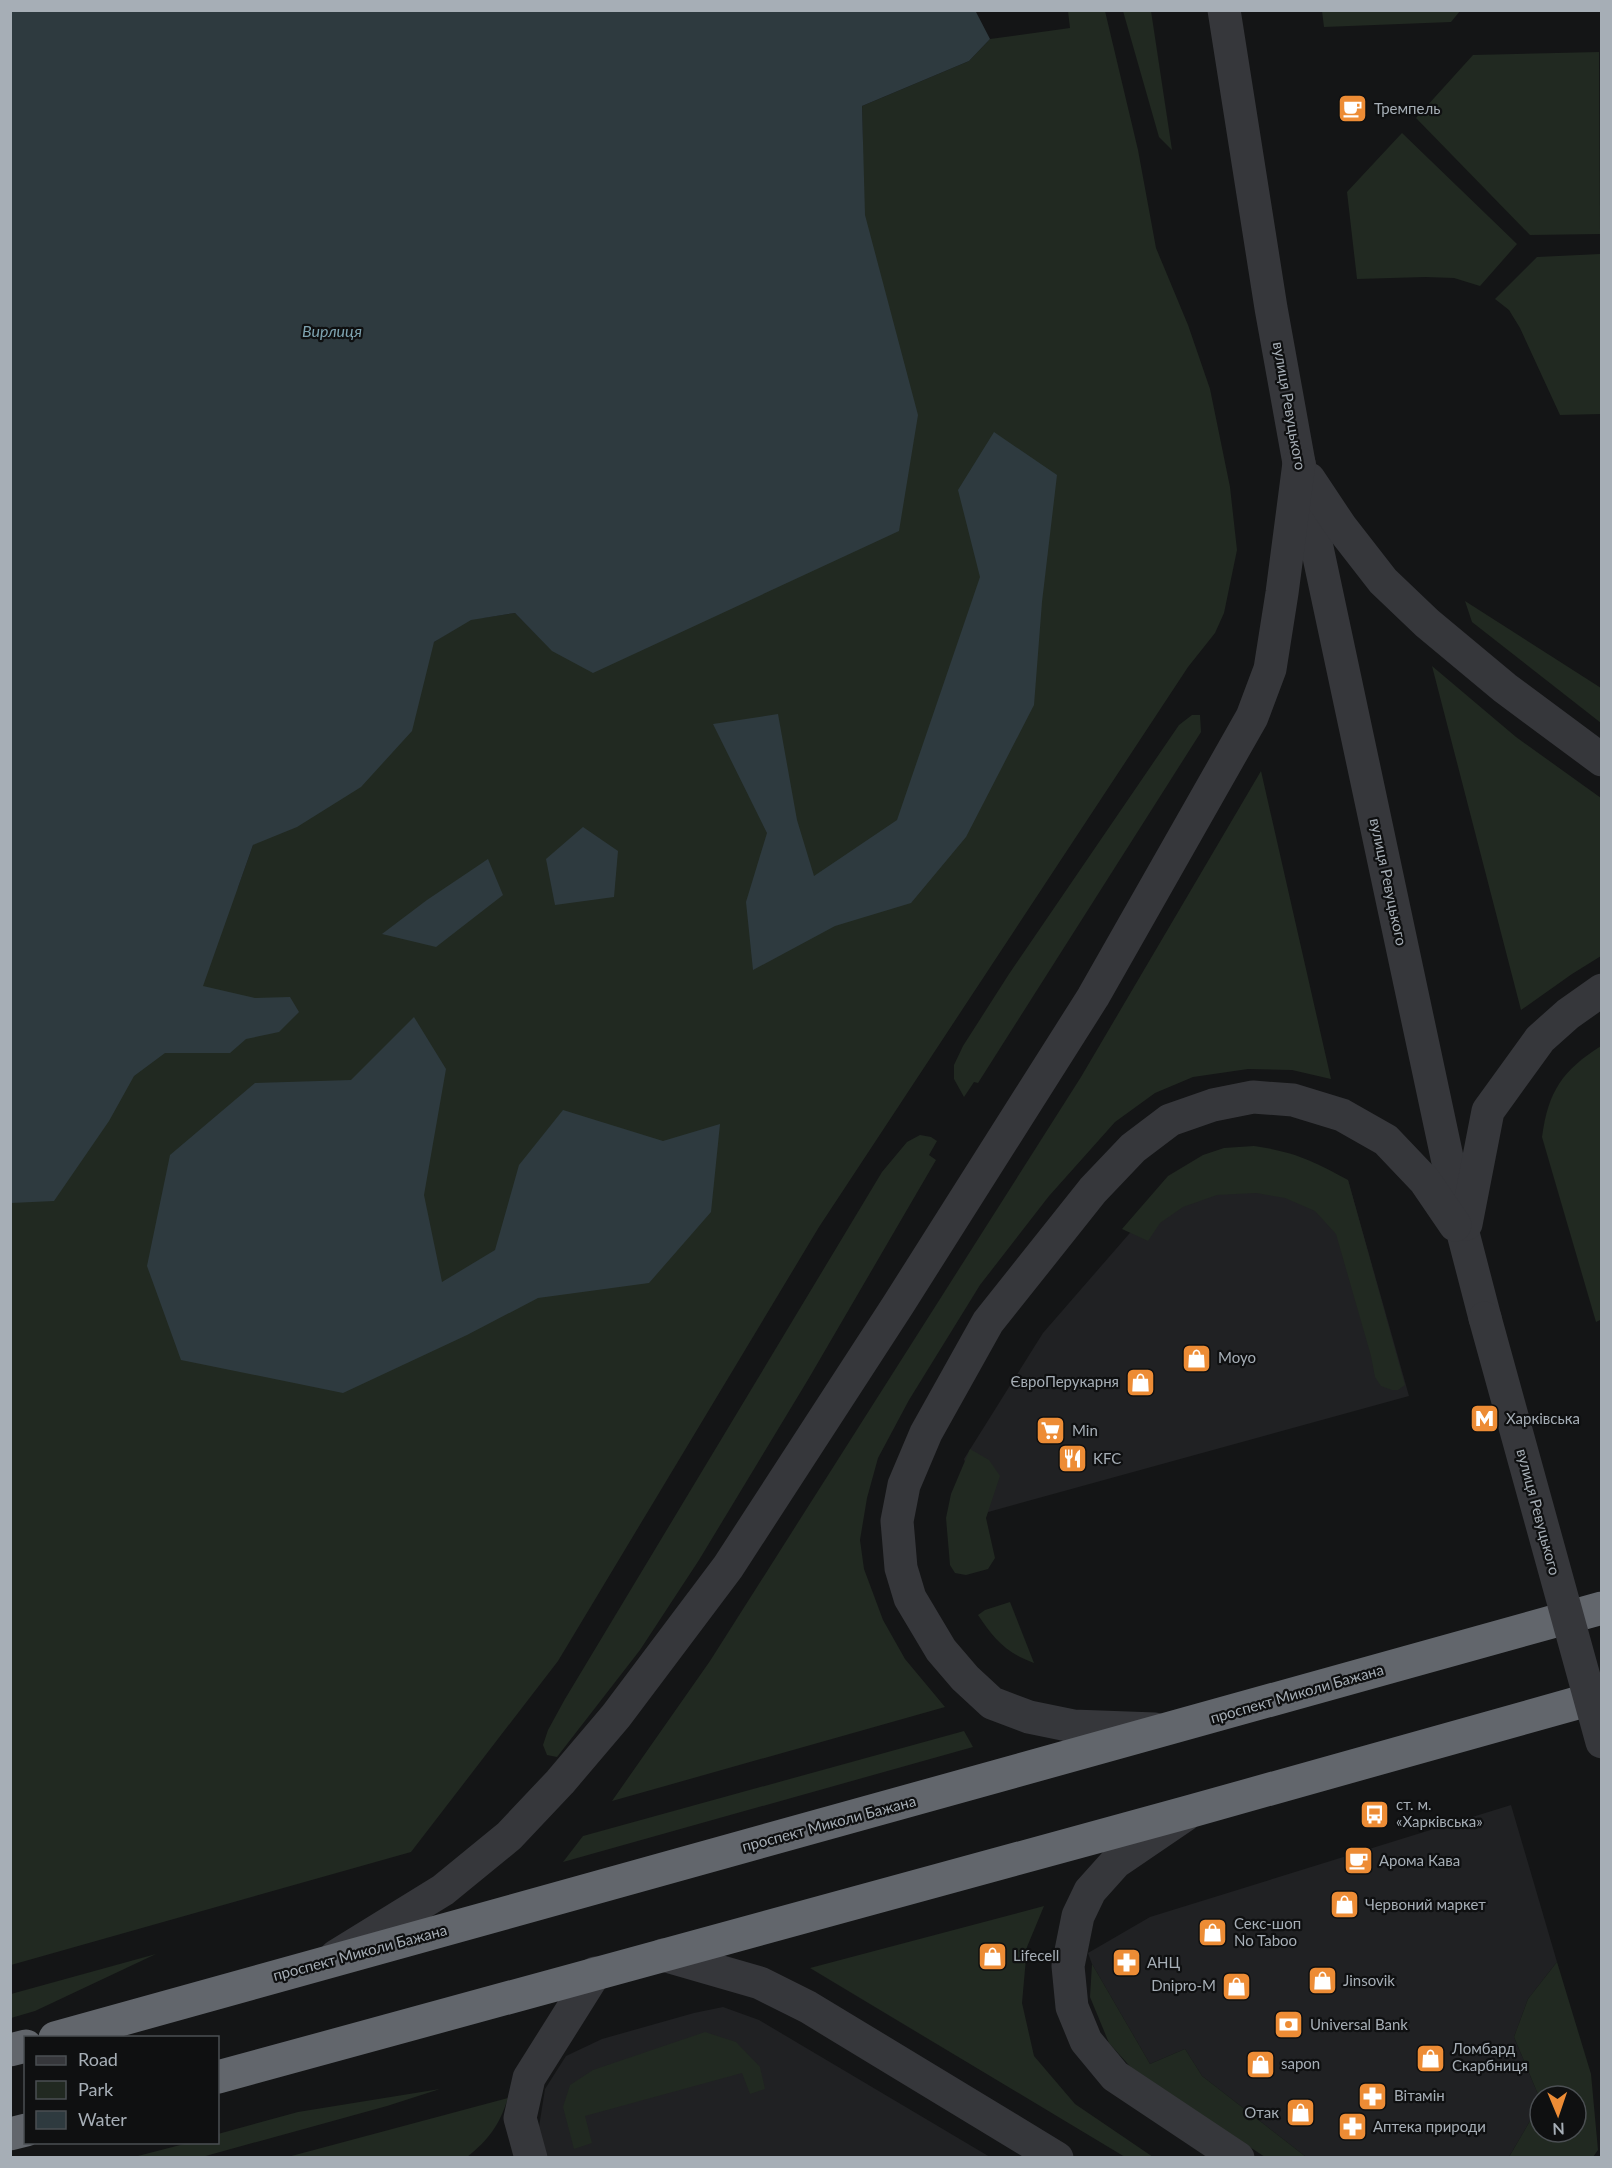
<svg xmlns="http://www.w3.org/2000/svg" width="1612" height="2168" font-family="Lato,sans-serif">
  <rect width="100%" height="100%" fill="#141516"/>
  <g fill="#202123">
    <path d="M 1348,1180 L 1409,1396 L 981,1514 L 964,1459 L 1043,1333 L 1162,1196 Z"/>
    <path d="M 1511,1805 L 1557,1962 L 1528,1999 L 1514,2037 L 1540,2099 L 1540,2104 L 1509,2157 L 1306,2157 L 1202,2076 L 1185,2049 L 1150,2064 L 1092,1964 L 1088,1953 L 1150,1917 Z"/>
    <path d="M 723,2007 L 759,2020 L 990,2157 L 539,2158 L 536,2146 L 545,2089 L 566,2056 L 602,2039 L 694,2013 Z"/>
  </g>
  <g fill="#212921">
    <path d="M 1068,11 L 1105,11 L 1138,150 L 1156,248 L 1188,325 L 1210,389 L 1230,487 L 1237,550 L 1224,613 L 1215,633 L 1188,667 L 819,1227 L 558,1661 L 411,1852 L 11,1965 L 11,1185 L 238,887 L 253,845 L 434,642 L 475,616 L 482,618 L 515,613 L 538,636 L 859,263 L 863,149 L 862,106 L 969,61 L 990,39 L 1070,28 Z"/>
    <path d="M 1123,11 L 1151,11 L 1172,150 L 1159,137 Z"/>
    <path d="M 1322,11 L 1322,10 L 1460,11 L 1451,22 L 1324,27 Z"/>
    <path d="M 1599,52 L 1600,234 L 1530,235 L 1416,118 L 1473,55 Z"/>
    <path d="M 1402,133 L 1517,244 L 1480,286 L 1454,278 L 1425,277 L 1357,279 L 1347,192 Z"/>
    <path d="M 1600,254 L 1601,414 L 1560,415 L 1520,328 L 1509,310 L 1495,299 L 1537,257 Z"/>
    <path d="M 1465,601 L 1601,688 L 1601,723 L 1472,622 Z"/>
    <path d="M 1432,666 L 1516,737 L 1601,798 L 1601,956 L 1572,974 L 1521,1010 Z"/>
    <path d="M 1192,715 L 1200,715 L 1201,732 L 978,1083 L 974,1082 L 964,1097 L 954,1079 L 954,1065 L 963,1046 L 1009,974 L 1179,725 Z"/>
    <path d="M 1261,771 L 1331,1079 L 1292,1070 L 1248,1069 L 1193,1077 L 1155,1093 L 1115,1122 L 1049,1196 L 980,1285 L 909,1400 L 878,1458 L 867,1498 L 860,1540 L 864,1569 L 883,1620 L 905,1659 L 945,1707 L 612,1801 L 710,1661 L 1081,1077 Z"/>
    <path d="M 1601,1046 L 1602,1319 L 1596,1322 L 1542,1137 C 1548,1091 1563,1070 1601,1046 Z"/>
    <path d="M 920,1135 L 931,1137 L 937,1141 L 929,1155 L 936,1160 L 809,1378 L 699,1560 L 640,1650 L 557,1757 L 547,1755 L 543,1745 L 548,1730 L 565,1699 L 882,1172 L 907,1142 Z"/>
    <path d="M 1254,1146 C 1295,1152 1313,1161 1348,1180 L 1405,1385 L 1398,1390 L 1392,1390 L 1381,1386 L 1375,1377 L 1371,1356 L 1336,1234 L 1315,1211 L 1285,1198 L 1256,1193 L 1217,1195 L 1183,1207 L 1160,1223 L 1148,1241 L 1122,1229 L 1168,1176 L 1203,1155 L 1224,1148 Z"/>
    <path d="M 970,1449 L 989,1460 L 1000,1476 L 986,1518 L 995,1558 L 988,1569 L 966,1575 L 955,1573 L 950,1565 L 946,1518 L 951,1494 Z"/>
    <path d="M 1010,1602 L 1034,1663 C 1006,1653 994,1639 978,1615 L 985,1610 Z"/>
    <path d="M 964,1731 L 973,1747 L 563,1862 L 583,1836 Z"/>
    <path d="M 1044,1906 L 1027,1947 L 1022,2003 L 1034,2056 L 1075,2104 L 1153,2157 L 1125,2157 L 810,1968 Z"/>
    <path d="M 156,1954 L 35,2011 L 11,2018 L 11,1994 Z"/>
    <path d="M 1557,1962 L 1591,2074 L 1598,2150 L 1593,2157 L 1509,2157 L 1540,2104 L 1540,2132 L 1576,2132 L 1576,2096 L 1540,2096 L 1540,2099 L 1514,2037 L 1528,1999 Z"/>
    <path d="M 1092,1964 L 1150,2064 L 1185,2049 L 1202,2076 L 1306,2157 L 1265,2157 L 1135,2072 L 1109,2043 L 1090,1997 Z"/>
    <path d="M 705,2032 L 736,2042 L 760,2067 L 765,2089 L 750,2094 L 742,2073 L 585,2116 L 592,2143 L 574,2149 L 563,2107 L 570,2085 L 593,2070 Z"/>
    <path d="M 440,2089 L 387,2106 L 202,2157 L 134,2157 L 188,2143 L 218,2142 L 218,2134 L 298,2112 Z"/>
    <path d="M 508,2098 C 499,2126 489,2139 467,2157 L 284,2158 Z"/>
  </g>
  <g fill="#2e3a3f">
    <path d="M 975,10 L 990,39 L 969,61 L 862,106 L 865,215 L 918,415 L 899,531 L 593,673 L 552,651 L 515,613 L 471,620 L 434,642 L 412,731 L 361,787 L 297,827 L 253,845 L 203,986 L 255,998 L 290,997 L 299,1012 L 279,1032 L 246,1039 L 230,1053 L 165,1053 L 134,1076 L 109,1121 L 54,1201 L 11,1203 L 11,11 Z"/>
    <path d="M 994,432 L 1057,475 L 1042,602 L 1034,705 L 966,837 L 911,903 L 835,926 L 753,970 L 746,902 L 767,833 L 713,724 L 778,714 L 797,820 L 814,876 L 897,820 L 980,577 L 958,490 Z"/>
    <path d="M 583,827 L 618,851 L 614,897 L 555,905 L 546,859 Z"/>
    <path d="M 488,859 L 503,895 L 436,947 L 382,934 L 427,900 Z"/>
    <path d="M 414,1017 L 446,1069 L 424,1195 L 442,1282 L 495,1250 L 519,1165 L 563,1110 L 663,1141 L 720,1124 L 711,1212 L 649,1283 L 538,1298 L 467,1335 L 343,1393 L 181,1360 L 147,1266 L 170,1155 L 255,1083 L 351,1080 Z"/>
  </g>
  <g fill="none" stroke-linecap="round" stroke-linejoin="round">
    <g stroke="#36373b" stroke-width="33">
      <path d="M 1224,10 L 1271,308 L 1299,463 L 1464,1237 L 1485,1318"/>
      <path d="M 1309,479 L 1341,527 L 1383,581 L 1427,623 L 1505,688 L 1602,760"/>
      <path d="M 1466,1224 L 1488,1111 L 1540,1039 L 1568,1014 L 1602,990"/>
      <path d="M 1155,1729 L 1073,1726 L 1029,1717 L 992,1703 L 965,1678 L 941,1650 L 910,1598 L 901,1568 L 897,1521 L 904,1485 L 926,1433 L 988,1322 L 1093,1190 L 1133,1148 L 1170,1120 L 1213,1105 L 1253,1097 L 1293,1100 L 1342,1115 L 1386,1140 L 1425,1181 L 1455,1225"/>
      <path d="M 1185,1815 L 1116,1862 L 1090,1891 L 1078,1916 L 1068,1966 L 1072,2007 L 1086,2041 L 1115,2076 L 1238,2158"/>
      <path d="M 663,1955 L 760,1983 L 808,2007 L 1057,2158"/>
      <path d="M 336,1956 L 443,1890 L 509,1836 L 560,1782 L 616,1716 L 728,1567 L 898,1305 L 1093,997 L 1252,717 L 1270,669 L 1282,593 L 1299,463"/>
      <path d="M 531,2158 L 520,2118 L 529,2078 L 595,1973"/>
    </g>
    <g stroke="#62666c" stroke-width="33">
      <path d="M 55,2038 L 1602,1608"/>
      <path d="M 10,2050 L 26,2046"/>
      <path d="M 218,2077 L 1188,1812 L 1602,1696"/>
      <path d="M 10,2134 L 26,2130"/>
    </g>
    <path stroke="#36373b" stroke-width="33" d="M 1485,1318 L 1602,1742"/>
  </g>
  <defs>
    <symbol id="cafe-square" viewBox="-11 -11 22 22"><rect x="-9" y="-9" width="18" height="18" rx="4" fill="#ed8c35" stroke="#0f1011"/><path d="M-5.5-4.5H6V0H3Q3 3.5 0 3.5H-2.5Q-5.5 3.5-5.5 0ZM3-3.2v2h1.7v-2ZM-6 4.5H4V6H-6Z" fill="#fff"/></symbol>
    <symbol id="shop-square" viewBox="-11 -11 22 22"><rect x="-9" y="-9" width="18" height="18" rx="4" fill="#ed8c35" stroke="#0f1011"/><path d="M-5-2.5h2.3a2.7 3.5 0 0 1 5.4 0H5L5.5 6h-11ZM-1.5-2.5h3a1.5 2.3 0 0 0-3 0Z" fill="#fff"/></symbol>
    <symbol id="metro-square" viewBox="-11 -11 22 22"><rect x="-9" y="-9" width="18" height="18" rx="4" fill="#ed8c35" stroke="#0f1011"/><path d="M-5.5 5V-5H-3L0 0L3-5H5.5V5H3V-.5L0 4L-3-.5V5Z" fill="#fff"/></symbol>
    <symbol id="supermarket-square" viewBox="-11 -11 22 22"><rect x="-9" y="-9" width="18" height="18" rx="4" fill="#ed8c35" stroke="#0f1011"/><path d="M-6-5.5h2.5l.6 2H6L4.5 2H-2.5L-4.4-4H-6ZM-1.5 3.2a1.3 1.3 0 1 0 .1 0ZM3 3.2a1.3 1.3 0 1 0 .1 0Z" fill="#fff"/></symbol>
    <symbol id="restaurant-square" viewBox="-11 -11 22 22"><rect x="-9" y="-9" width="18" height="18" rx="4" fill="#ed8c35" stroke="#0f1011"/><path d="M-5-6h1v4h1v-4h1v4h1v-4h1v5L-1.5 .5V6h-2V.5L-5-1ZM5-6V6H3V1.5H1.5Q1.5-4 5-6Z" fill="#fff"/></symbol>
    <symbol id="bus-square" viewBox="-11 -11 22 22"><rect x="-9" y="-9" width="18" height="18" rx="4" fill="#ed8c35" stroke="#0f1011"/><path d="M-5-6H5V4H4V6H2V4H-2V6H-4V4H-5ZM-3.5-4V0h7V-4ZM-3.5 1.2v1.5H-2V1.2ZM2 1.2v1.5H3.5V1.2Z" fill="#fff"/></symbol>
    <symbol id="pharmacy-square" viewBox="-11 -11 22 22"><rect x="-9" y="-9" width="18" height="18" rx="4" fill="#ed8c35" stroke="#0f1011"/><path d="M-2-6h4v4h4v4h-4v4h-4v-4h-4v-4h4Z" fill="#fff"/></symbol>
    <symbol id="bank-square" viewBox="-11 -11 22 22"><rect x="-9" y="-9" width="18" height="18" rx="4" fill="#ed8c35" stroke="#0f1011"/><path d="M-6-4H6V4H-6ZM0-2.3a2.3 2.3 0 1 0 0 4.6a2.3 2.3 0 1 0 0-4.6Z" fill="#fff"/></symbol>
  </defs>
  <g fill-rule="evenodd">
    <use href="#cafe-square" x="1336" y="92" width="33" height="33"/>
    <use href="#shop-square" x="1180" y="1342" width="33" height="33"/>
    <use href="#shop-square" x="1124" y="1366" width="33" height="33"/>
    <use href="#metro-square" x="1468" y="1402" width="33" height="33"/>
    <use href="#supermarket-square" x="1034" y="1414" width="33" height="33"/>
    <use href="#restaurant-square" x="1056" y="1442" width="33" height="33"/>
    <use href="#bus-square" x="1358" y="1798" width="33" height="33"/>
    <use href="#cafe-square" x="1342" y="1844" width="33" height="33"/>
    <use href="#shop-square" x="1328" y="1888" width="33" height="33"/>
    <use href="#shop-square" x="1196" y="1916" width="33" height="33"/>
    <use href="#shop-square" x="976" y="1940" width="33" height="33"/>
    <use href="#pharmacy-square" x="1110" y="1946" width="33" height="33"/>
    <use href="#shop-square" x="1306" y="1964" width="33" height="33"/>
    <use href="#shop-square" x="1220" y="1970" width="33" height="33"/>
    <use href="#bank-square" x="1272" y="2008" width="33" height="33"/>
    <use href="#shop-square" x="1414" y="2042" width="33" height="33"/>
    <use href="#shop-square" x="1244" y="2048" width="33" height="33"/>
    <use href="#pharmacy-square" x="1356" y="2080" width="33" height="33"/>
    <use href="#shop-square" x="1284" y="2096" width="33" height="33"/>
    <use href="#pharmacy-square" x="1336" y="2110" width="33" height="33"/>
  </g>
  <g text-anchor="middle" stroke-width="4.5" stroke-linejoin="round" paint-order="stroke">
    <g font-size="15" fill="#a6aeb6" stroke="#0f1011" text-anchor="start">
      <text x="1374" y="114">Тремпель</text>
      <text x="1218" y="1363">Moyo</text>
      <text x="1119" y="1387" text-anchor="end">ЄвроПерукарня</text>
      <text x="1506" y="1424">Харківська</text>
      <text x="1072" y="1436">Min</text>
      <text x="1093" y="1464">KFC</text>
      <text x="1396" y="1810">ст. м.<tspan x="1396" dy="17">«Харківська»</tspan></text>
      <text x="1379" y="1866">Арома Кава</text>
      <text x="1365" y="1910">Червоний маркет</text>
      <text x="1234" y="1929">Секс-шоп<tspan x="1234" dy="17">No Taboo</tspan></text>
      <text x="1013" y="1961">Lifecell</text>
      <text x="1147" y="1968">АНЦ</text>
      <text x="1343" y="1986">Jinsovik</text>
      <text x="1216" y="1991" text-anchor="end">Dnipro-M</text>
      <text x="1310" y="2030">Universal Bank</text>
      <text x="1452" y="2054">Ломбард<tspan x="1452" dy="17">Скарбниця</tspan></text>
      <text x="1281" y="2069">sapon</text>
      <text x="1394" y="2101">Вітамін</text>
      <text x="1279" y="2118" text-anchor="end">Отак</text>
      <text x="1373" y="2132">Аптека природи</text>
    </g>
    <g font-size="15" fill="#a6aeb6" stroke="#0f1011">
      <text transform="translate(1289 406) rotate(80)" y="5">вулиця Ревуцького</text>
      <text transform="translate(1388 882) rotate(78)" y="5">вулиця Ревуцького</text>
      <text transform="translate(1538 1512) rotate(75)" y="5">вулиця Ревуцького</text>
      <text transform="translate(1297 1694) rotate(-16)" y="5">проспект Миколи Бажана</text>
      <text transform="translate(829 1824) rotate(-15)" y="5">проспект Миколи Бажана</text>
      <text transform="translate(360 1953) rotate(-15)" y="5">проспект Миколи Бажана</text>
    </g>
    <g font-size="16" font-style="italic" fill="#7ea3b0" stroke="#0f1011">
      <text x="332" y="337">Вирлиця</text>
    </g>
  </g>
  <rect width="1612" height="2168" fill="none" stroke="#a6aeb6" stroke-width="24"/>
  <rect x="24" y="2036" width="195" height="108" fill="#0f1011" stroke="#4b4f53" stroke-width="1.5"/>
  <rect x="36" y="2056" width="30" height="9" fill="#36373b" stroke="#4b4f53" stroke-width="1.5"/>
  <text x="78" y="2066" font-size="18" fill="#a6aeb6">Road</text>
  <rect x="36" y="2081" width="30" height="18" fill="#212921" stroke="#4b4f53" stroke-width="1.5"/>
  <text x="78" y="2096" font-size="18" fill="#a6aeb6">Park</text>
  <rect x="36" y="2111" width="30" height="18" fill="#2e3a3f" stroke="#4b4f53" stroke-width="1.5"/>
  <text x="78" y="2126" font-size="18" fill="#a6aeb6">Water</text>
  <g transform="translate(1558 2114) rotate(178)"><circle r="28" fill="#0f1011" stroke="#4b4f53" stroke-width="1.5"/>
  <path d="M0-4.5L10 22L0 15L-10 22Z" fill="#ed8c35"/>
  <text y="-9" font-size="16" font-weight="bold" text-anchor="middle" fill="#a6aeb6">N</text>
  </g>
</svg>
